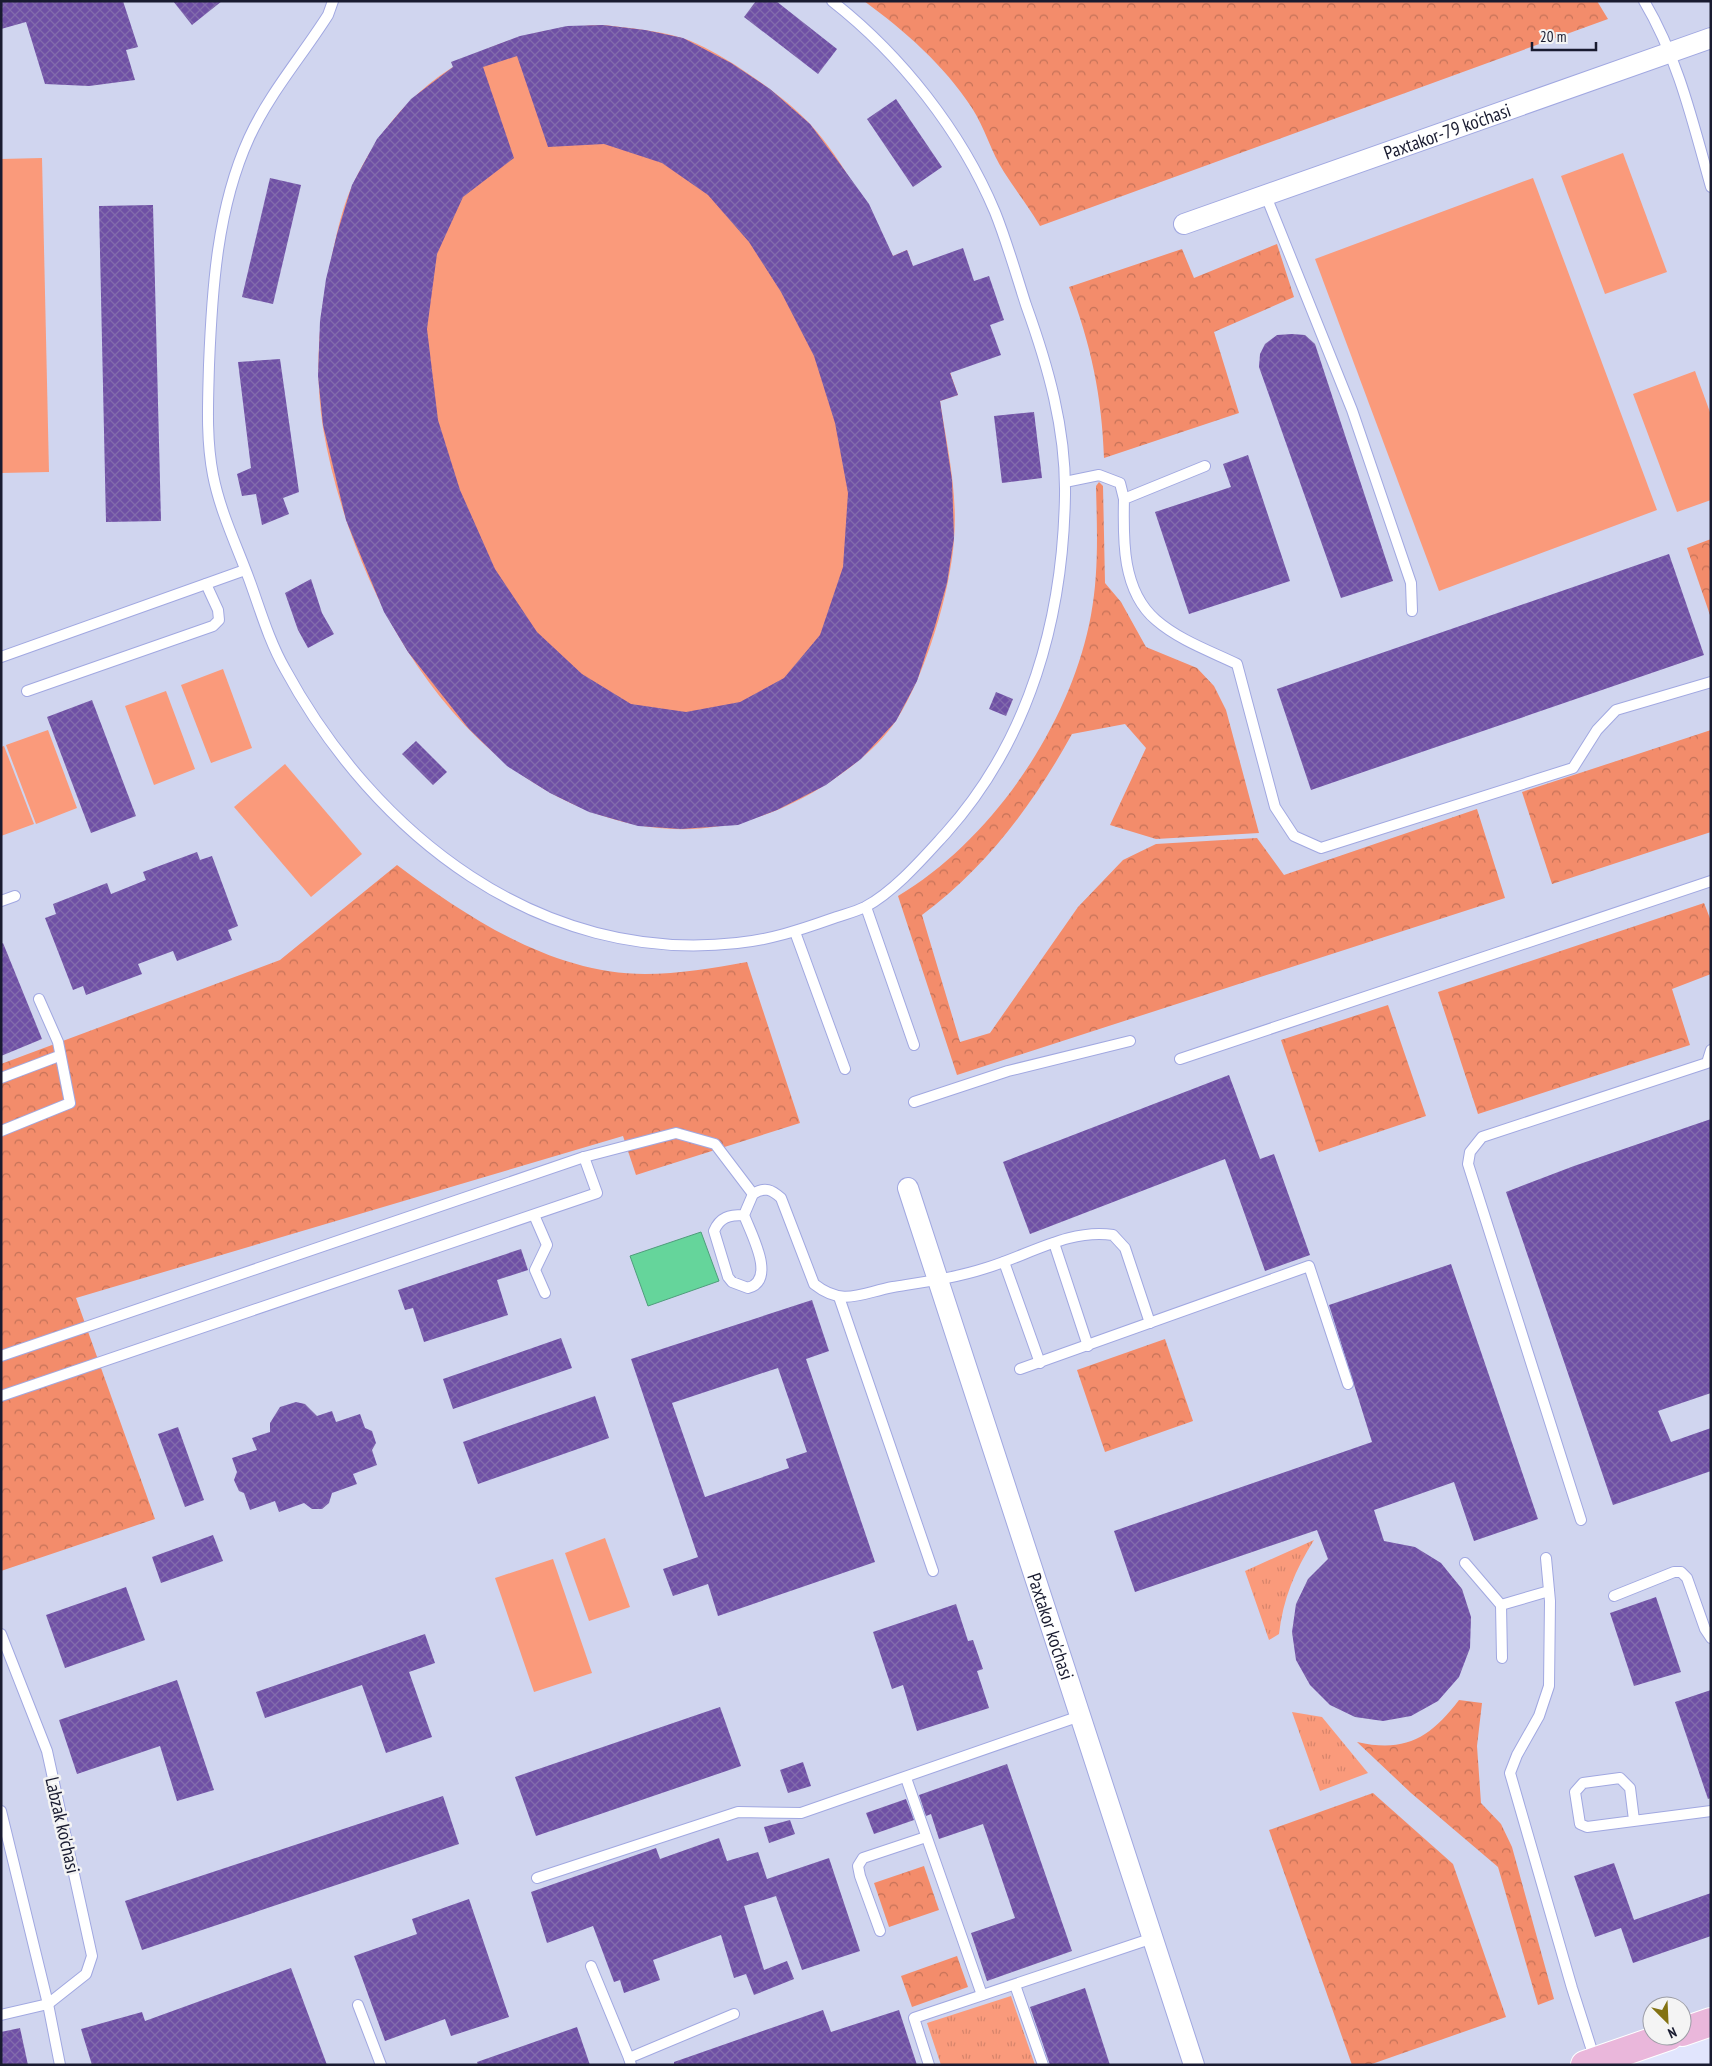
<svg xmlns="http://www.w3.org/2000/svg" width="1712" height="2066" font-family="'PT Sans Narrow',sans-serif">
  <defs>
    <pattern id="grass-tufts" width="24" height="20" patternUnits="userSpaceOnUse" patternTransform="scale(1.25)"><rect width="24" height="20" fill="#fa9a7b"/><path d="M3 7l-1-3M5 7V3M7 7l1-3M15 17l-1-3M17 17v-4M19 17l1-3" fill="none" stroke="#d6846b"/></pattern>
    <pattern id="forest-crowns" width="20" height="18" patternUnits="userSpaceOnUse" patternTransform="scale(1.25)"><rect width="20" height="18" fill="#f38c6b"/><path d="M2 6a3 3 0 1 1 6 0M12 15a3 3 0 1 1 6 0" fill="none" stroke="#c47258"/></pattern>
    <pattern id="building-cross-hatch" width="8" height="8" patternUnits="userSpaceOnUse" patternTransform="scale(1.25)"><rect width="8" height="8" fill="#6f50a5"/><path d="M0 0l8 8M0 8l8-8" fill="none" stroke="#826bac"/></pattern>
  </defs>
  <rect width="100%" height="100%" fill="#e1e5fd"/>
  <path fill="#d0d5ef" d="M 1,1 L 1711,1 L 1711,2022 L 1682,2032 L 1682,2006 L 1652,2006 L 1652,2036 L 1585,2065 L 1,2065 Z"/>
  <g fill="url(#grass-tufts)">
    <path d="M 1314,1540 C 1295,1570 1283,1599 1279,1634 L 1269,1640 L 1245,1571 Z"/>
    <path d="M 1292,1712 L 1322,1717 L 1368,1773 L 1320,1791 Z"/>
    <path d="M 1011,1996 L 1035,2065 L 941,2065 L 927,2023 Z"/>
  </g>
  <g fill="url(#forest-crowns)">
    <path d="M 864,1 L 1597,1 L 1608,19 L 1040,226 C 1029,207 1016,191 1004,172 C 991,152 985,128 972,108 C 944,65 905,31 864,1 Z"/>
    <path d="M 1277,244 L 1294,297 L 1214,332 L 1239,413 L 1104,458 C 1102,397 1091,344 1069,287 L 1182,249 L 1194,278 Z"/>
    <path d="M 1099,482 L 1103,486 L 1105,583 L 1121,602 L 1146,647 L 1197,668 L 1214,686 L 1226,710 L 1259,833 L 1156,839 L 1110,825 L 1146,748 L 1125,724 L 1072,734 C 1034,803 986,868 922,915 L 960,1042 L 990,1033 L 1078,907 L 1123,860 L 1156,844 L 1257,838 L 1284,875 L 1477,809 L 1505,898 L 957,1075 L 898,896 C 993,839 1071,724 1091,615 C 1099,572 1097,529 1096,486 Z"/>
    <path d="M 1711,539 L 1711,618 L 1687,548 Z"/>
    <path d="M 1711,730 L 1711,832 L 1552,884 L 1522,792 Z"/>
    <path d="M 397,865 C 468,918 553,974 645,974 C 679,974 713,968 747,962 L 800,1123 L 636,1175 L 623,1136 L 76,1298 L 155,1519 L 1,1571 L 1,1064 L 280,960 Z"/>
    <path d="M 1704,903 L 1711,921 L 1711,974 L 1672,989 L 1690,1045 L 1478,1114 L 1438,992 Z"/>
    <path d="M 1388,1005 L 1426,1116 L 1319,1152 L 1281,1040 Z"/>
    <path d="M 1165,1339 L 1193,1421 L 1105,1452 L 1077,1370 Z"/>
    <path d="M 1459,1700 L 1482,1703 L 1477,1746 L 1481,1803 L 1501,1824 L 1512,1847 L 1554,1999 L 1538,2005 L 1498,1867 L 1411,1793 L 1357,1742 C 1405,1753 1430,1738 1459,1700 Z"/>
    <path d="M 1373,1793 L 1453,1864 L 1506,2017 L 1369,2065 L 1352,2065 L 1269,1830 Z"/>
    <path d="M 924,1866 L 939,1910 L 889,1927 L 874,1883 Z"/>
    <path d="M 957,1956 L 968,1987 L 912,2007 L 901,1976 Z"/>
  </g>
  <g fill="#fa9a7b">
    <path d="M 603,25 C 629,28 656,30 682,38 C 716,48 786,97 810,124 C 845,162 868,212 893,256 L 907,250 L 958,395 L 940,401 C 947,446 958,493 954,539 C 951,590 925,676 897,719 C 883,741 862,759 841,774 C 774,823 694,843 613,819 C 449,771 350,586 323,428 C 314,371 319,312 332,256 C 337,232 343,204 354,182 C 403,79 490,28 603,25 Z"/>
    <path d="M 1623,153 L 1667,272 L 1605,294 L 1561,176 Z"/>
    <path d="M 42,158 L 49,472 L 1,473 L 1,159 Z"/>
    <path d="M 1533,178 L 1657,510 L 1439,591 L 1315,259 Z"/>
    <path d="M 1695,371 L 1711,415 L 1711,500 L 1677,512 L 1633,394 Z"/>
    <path d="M 223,669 L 252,748 L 211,763 L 181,685 Z"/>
    <path d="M 166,691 L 195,769 L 154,785 L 125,706 Z"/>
    <path d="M 48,730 L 77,808 L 36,824 L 6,745 Z"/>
    <path d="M 4,746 L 34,824 L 1,836 L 1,747 Z"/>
    <path d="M 285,764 L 362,854 L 311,897 L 234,807 Z"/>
    <path d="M 605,1538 L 630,1607 L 589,1621 L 565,1553 Z"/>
    <path d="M 553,1559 L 592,1673 L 534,1692 L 495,1578 Z"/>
  </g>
  <path fill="#65d59b" stroke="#4e9d7b" d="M 701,1232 L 719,1281 L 648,1306 L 630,1256 Z"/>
  <g fill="url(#building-cross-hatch)" fill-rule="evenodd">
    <path d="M 1,1 L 123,1 L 138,47 L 126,50 L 135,80 L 89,86 L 45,84 L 26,22 L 1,29 Z"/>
    <path d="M 173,1 L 222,1 L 192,25 Z"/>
    <path d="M 756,1 L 776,1 L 837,49 L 818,74 L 744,17 Z"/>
    <path d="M 603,25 L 645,30 L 683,38 L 731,63 L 770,89 L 810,124 L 840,164 L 869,204 L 893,256 L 907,250 L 913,266 L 963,248 L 974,281 L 989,276 L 1004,320 L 990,325 L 1001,355 L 950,373 L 958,395 L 940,401 L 952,480 L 954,538 L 947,583 L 935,626 L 917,681 L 896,721 L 861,759 L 826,785 L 777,810 L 738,825 L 681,829 L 638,826 L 589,812 L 550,793 L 507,766 L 469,729 L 408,652 L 384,612 L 346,520 L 323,425 L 318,376 L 320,321 L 326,279 L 337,234 L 352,185 L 377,139 L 411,99 L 453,67 L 451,62 L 520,36 L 567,26 ZM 517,56 L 548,147 L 604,144 L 662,163 L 708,195 L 749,242 L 781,292 L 814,356 L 835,423 L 848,493 L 843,567 L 820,635 L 784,678 L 740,702 L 686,712 L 631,704 L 582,674 L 537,632 L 495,569 L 460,490 L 438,420 L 427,329 L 437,254 L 463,197 L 514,158 L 483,67 Z"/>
    <path d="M 896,99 L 942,167 L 913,187 L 867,119 Z"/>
    <path d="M 270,178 L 301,185 L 273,304 L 242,297 Z"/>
    <path d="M 153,205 L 161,521 L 106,522 L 99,206 Z"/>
    <path d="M 1292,334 L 1305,335 L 1315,344 L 1393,581 L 1341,598 L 1259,367 L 1260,354 L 1265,344 L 1277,335 Z"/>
    <path d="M 280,359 L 299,492 L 283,498 L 289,514 L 262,525 L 256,494 L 242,496 L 237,474 L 251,468 L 238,362 Z"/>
    <path d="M 1034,412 L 1042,478 L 1002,483 L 994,416 Z"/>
    <path d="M 1248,455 L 1290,581 L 1189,614 L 1155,512 L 1231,487 L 1223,464 Z"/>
    <path d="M 1669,554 L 1704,655 L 1311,790 L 1277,689 Z"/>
    <path d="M 311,579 L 322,613 L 334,634 L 308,648 L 298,630 L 285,593 Z"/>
    <path d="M 996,692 L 1013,699 L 1006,716 L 989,709 Z"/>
    <path d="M 92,700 L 136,816 L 91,833 L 47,717 Z"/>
    <path d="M 416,741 L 447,772 L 433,785 L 402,754 Z"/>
    <path d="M 197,852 L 200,860 L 212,856 L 238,926 L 228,930 L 232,940 L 177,961 L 173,951 L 138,964 L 142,974 L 86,995 L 83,986 L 73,990 L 45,918 L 56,914 L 53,904 L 107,883 L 111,894 L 146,880 L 143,872 Z"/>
    <path d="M 3,943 L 42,1039 L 1,1056 L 1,944 Z"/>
    <path d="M 1229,1075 L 1260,1159 L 1274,1154 L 1310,1255 L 1265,1271 L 1225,1159 L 1030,1234 L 1003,1162 Z"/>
    <path d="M 1711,1119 L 1711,1393 L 1658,1411 L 1671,1442 L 1711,1428 L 1711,1471 L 1613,1505 L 1506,1192 L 1574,1166 Z"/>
    <path d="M 521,1249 L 528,1270 L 497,1280 L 508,1315 L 424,1342 L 413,1308 L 405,1310 L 398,1290 Z"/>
    <path d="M 1451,1264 L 1538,1519 L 1474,1541 L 1454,1482 L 1374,1510 L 1384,1541 L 1415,1547 L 1441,1563 L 1462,1589 L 1471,1617 L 1470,1648 L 1459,1677 L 1438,1701 L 1411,1716 L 1383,1721 L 1355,1717 L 1330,1705 L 1310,1685 L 1296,1660 L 1292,1632 L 1296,1604 L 1308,1579 L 1328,1559 L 1317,1530 L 1135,1592 L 1114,1531 L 1372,1442 L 1329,1305 Z"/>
    <path d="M 812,1300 L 829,1351 L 806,1359 L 875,1562 L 718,1616 L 708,1584 L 673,1596 L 663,1569 L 698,1557 L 631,1359 ZM 778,1368 L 807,1452 L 786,1459 L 789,1468 L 705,1497 L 672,1403 Z"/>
    <path d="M 561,1338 L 572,1368 L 453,1409 L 443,1379 Z"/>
    <path d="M 595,1396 L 609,1438 L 478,1484 L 463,1442 Z"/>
    <path d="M 296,1402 L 305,1404 L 317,1416 L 332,1411 L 336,1422 L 360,1414 L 365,1428 L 372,1431 L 376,1443 L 372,1450 L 377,1465 L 353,1474 L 357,1484 L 332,1493 L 329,1503 L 322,1509 L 312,1509 L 304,1503 L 279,1512 L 275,1501 L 250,1510 L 244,1493 L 239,1491 L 234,1480 L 237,1472 L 232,1458 L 257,1450 L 252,1438 L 270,1432 L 270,1423 L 280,1407 Z"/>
    <path d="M 178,1427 L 204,1500 L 185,1507 L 158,1434 Z"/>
    <path d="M 213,1535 L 223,1561 L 161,1583 L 152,1557 Z"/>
    <path d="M 126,1587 L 145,1640 L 65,1668 L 46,1615 Z"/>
    <path d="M 1656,1597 L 1681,1672 L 1634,1686 L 1610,1613 Z"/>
    <path d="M 956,1604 L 968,1641 L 973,1640 L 983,1669 L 977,1671 L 989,1708 L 917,1731 L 903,1685 L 892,1689 L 873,1632 Z"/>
    <path d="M 425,1634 L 435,1663 L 409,1672 L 432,1737 L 386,1753 L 362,1685 L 265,1718 L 256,1692 Z"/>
    <path d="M 177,1680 L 214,1790 L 177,1801 L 160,1746 L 77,1774 L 59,1720 Z"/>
    <path d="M 1711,1690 L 1711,1798 L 1708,1799 L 1675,1702 Z"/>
    <path d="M 720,1707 L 741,1766 L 536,1836 L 515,1777 Z"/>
    <path d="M 803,1762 L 811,1786 L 788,1793 L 780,1770 Z"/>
    <path d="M 1007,1764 L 1072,1951 L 987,1981 L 971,1933 L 1015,1918 L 983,1824 L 939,1839 L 931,1814 L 926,1816 L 919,1795 Z"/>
    <path d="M 443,1796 L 459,1844 L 142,1950 L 125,1901 Z"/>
    <path d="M 906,1799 L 914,1820 L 874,1834 L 866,1813 Z"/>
    <path d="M 790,1820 L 795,1834 L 769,1843 L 764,1827 Z"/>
    <path d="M 719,1838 L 727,1861 L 758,1852 L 767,1879 L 829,1858 L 860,1951 L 802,1970 L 776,1896 L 744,1906 L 764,1970 L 787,1961 L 794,1979 L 754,1995 L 746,1974 L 734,1978 L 721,1935 L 653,1960 L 660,1980 L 624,1993 L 620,1980 L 614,1982 L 593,1926 L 547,1943 L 531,1892 L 656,1848 L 660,1859 Z"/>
    <path d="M 1614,1863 L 1634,1920 L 1711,1893 L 1711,1936 L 1633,1963 L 1621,1928 L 1595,1937 L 1574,1876 Z"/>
    <path d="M 469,1899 L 509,2017 L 451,2036 L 445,2019 L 385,2041 L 354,1956 L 417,1934 L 412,1919 Z"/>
    <path d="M 291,1968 L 327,2065 L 92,2065 L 81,2029 L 142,2012 L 145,2021 Z"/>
    <path d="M 1085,1988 L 1110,2065 L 1050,2065 L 1030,2007 Z"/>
    <path d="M 823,2010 L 831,2032 L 899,2010 L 917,2065 L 674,2065 L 674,2062 Z"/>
    <path d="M 577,2027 L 590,2065 L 478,2065 L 477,2062 Z"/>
    <path d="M 20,2028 L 28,2065 L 1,2065 L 1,2032 Z"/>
  </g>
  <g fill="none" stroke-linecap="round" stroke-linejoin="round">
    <defs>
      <g id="service">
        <path d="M 333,1 L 328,15 C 302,56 269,94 249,138 C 217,208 212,290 209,365 C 208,402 206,439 213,475 C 220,511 236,544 249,579 C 260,609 269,641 285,669 C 375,835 540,965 737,943 C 769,940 800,930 831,919 C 842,915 855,912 865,907 C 895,891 924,857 946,833 C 1030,739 1063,618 1065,495 C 1066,429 1048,366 1026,305 C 1016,274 1007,242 995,212 C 961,131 901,55 832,1"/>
        <path d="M 1644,1 C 1678,58 1693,123 1711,187"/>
        <path d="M 1266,196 L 1352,410 L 1411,583 L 1412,611"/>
        <path d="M 1205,466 L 1124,499 C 1123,540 1122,591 1156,620 C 1179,640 1210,651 1237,664 L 1275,807 L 1294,836 L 1321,848 L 1573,768 L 1597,730 L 1616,710 L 1711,682"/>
        <path d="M 1065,482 L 1099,475 L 1120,483 L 1124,499"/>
        <path d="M 1,657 L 245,570"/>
        <path d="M 27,691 L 213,626 L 219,620 L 218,610 L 206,584"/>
        <path d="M 1,901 L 15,896"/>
        <path d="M 866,907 L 914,1045"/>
        <path d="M 795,932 L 845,1069"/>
        <path d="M 1180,1059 L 1711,881"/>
        <path d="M 1,1078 L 59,1056"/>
        <path d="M 914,1102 L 1008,1071 L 1130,1041"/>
        <path d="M 1,1131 L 70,1103 L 58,1042 L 39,999"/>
        <path d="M 534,1215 L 547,1245 L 535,1270 L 545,1293"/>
        <path d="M 744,1215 C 729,1215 720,1217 714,1231 L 728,1277 L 732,1282 L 748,1288 C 777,1280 751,1234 744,1215 L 753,1194 C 765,1186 772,1190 781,1198 L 814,1284 C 843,1307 861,1293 893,1287 C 924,1282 955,1278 986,1268 C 1027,1256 1070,1228 1113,1235 L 1125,1248 L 1150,1323"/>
        <path d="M 1054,1243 L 1088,1346"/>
        <path d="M 1004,1262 L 1040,1363"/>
        <path d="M 839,1297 L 933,1571"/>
        <path d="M 1,1356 L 584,1157 L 676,1133 L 715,1144 L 753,1194"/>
        <path d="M 1020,1369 L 1309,1266 L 1348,1384"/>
        <path d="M 1,1396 L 597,1193 L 584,1157"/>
        <path d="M 1581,1520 L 1468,1164 L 1470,1152 L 1482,1137 L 1707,1063 L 1711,1050"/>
        <path d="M 1546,1558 L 1550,1601 L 1549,1686 L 1539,1716 L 1517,1755 L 1510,1773 L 1572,1988 L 1595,2060"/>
        <path d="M 1465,1563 L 1501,1605"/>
        <path d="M 1614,1596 L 1674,1572 L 1681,1572 L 1687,1578 L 1705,1629 L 1711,1638"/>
        <path d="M 1,1634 L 47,1751 L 92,1956 L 86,1974 L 48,2004 L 1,2015"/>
        <path d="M 1502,1658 L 1501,1605 L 1549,1591"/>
        <path d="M 906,1778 L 982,1995"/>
        <path d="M 1,1811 L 48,2004 L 60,2065"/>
        <path d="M 1634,1820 L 1630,1788 L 1620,1778 L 1583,1783 L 1575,1792 L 1580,1824 L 1587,1827 L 1711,1811"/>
        <path d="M 537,1878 L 738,1812 L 801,1813 L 1080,1716"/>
        <path d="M 880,1931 L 860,1876 L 858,1866 L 863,1858 L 926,1837"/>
        <path d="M 591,1966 L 629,2058"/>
        <path d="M 1015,1985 L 1043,2065"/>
        <path d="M 358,2005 L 381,2065"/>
        <path d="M 631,2065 L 629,2058 L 734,2014"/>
        <path d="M 929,2065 L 914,2018 L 1153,1938"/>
      </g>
      <g id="minor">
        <path id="s1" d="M 1184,224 L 1711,38"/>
        <path id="s2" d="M 908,1188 L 1194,2065"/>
      </g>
      <g id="primary">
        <path d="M 1682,2032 L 1711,2022"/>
        <path d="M 1585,2065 L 1669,2036"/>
      </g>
    </defs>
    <use href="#service" stroke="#a1a8e1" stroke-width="12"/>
    <use href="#minor" stroke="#a1a8e1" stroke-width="22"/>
    <use href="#primary" stroke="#fff" stroke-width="30"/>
    <use href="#service" stroke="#fff" stroke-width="10"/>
    <use href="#minor" stroke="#fff" stroke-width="20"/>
    <use href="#primary" stroke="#eab7db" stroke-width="28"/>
  </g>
  <g text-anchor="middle" stroke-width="5" stroke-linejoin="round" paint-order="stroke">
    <g font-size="19" fill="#191b30" stroke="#f4f4f4">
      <text dy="7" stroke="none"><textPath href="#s1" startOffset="279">Paxtakor-79 ko‘chasi</textPath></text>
      <text dy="7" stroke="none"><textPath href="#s2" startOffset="461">Paxtakor ko'chasi</textPath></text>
      <text transform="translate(63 1825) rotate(77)" y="7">Labzak ko'chasi</text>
    </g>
  </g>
  <rect width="1712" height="2066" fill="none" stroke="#191b30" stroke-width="5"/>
  <g transform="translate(1667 2021) rotate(156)"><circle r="24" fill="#f4f4f4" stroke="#9c9da6"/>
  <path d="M0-4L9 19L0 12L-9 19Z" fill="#837213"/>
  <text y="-8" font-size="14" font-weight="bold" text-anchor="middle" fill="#191b30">N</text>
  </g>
  <path d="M1532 42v8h64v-8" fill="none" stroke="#191b30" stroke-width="2.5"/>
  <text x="1540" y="42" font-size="15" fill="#191b30" stroke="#f4f4f4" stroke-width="4" paint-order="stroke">20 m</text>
</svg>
